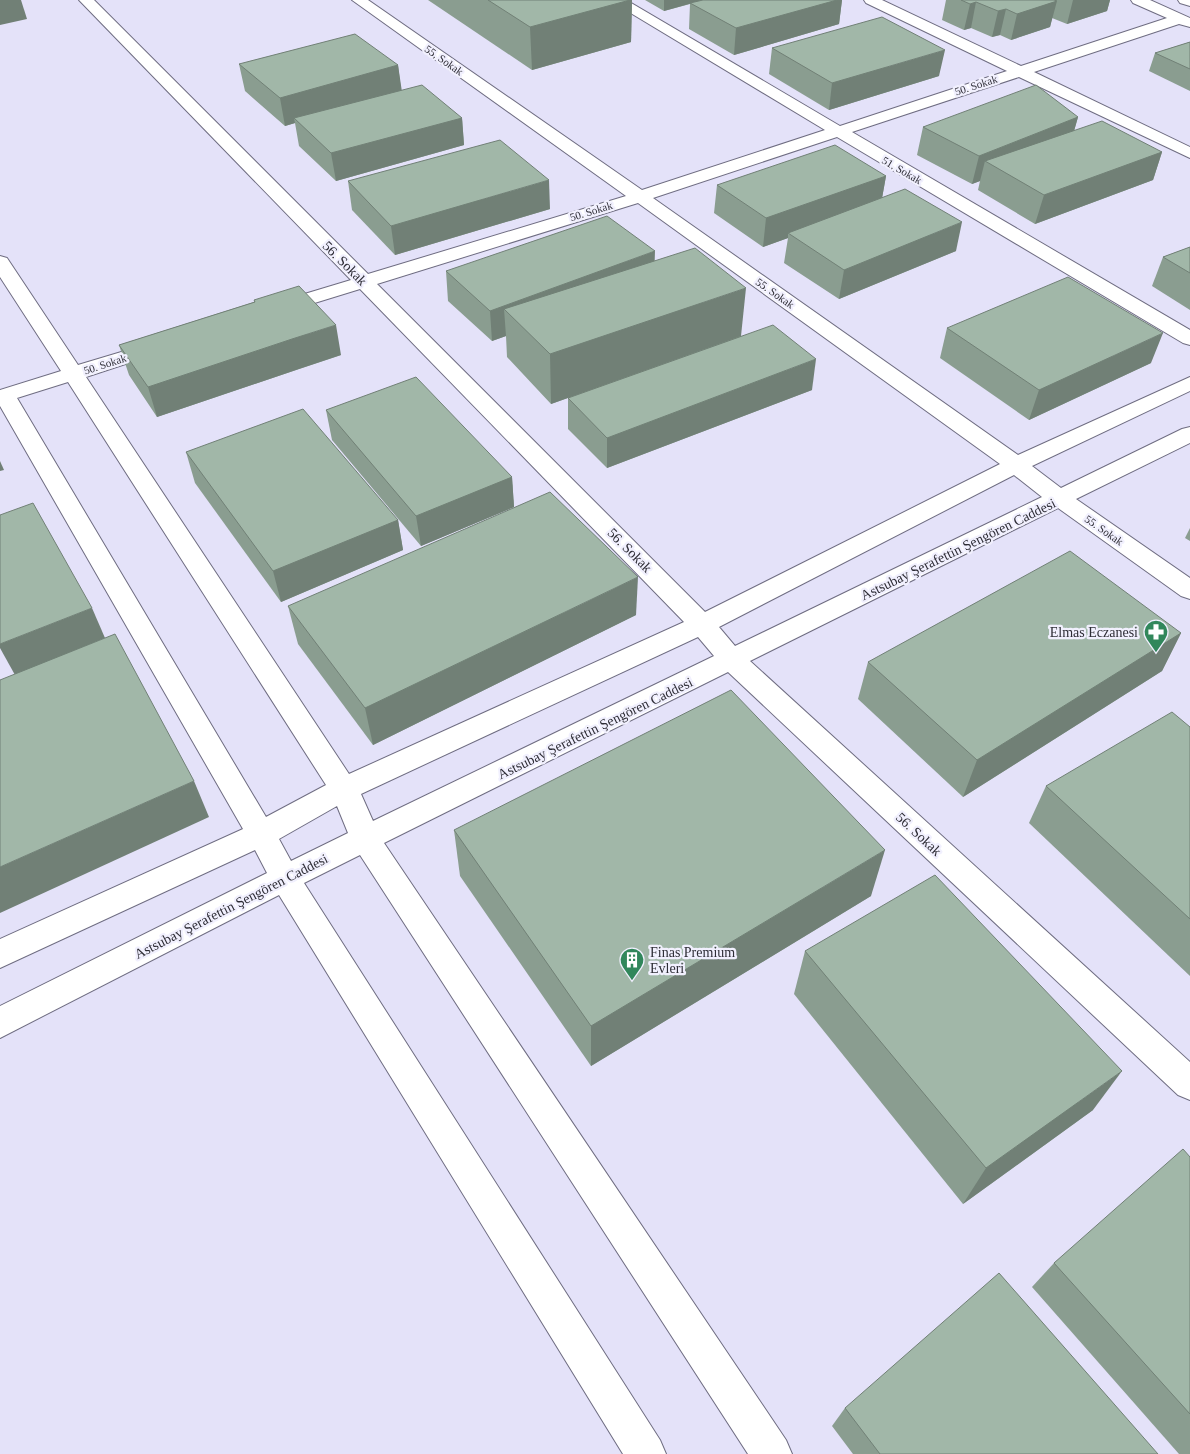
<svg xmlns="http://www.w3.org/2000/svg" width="1190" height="1454" font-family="Georgia,serif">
  <rect width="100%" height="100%" fill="#e4e2f9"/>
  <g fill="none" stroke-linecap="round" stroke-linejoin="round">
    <defs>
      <g id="minor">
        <path d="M 79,0 L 94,0 L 368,274 L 626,196 L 352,0 L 368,0 L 642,190 L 825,130 L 609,0 L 626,0 L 840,126 L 1007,71 L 866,3 L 864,0 L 882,0 L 1021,66 L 1167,18 L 1133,3 L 1131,0 L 1150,0 L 1190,18 L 1190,27 L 1179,24 L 1034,72 L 1190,147 L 1190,158 L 1019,77 L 852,132 L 1190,330 L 1190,345 L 1183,343 L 837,137 L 653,198 L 1018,455 L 1190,377 L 1190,391 L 1032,466 L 1061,488 L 1182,429 L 1190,427 L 1190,443 L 1076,499 L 1190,578 L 1190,599 L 1181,596 L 1058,508 L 750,661 L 1190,1062 L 1190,1100 L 1178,1095 L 728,672 L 384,843 L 786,1440 L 792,1454 L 748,1454 L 360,855 L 304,883 L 660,1440 L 666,1454 L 623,1454 L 279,895 L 0,1038 L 0,1006 L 267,873 L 255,850 L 0,968 L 0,939 L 243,829 L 0,406 L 0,390 L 61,371 L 0,277 L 0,256 L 7,258 L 78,365 L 158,341 L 165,343 L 168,347 L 165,351 L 86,377 L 349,774 L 684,622 L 360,289 L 282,313 L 275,315 L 268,313 L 265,309 L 268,305 L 351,280 ZM 638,203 L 1000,464 L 705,612 L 377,284 ZM 68,382 L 326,785 L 266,817 L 17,398 ZM 1014,475 L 1042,497 L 735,646 L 719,627 ZM 698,637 L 714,656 L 373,821 L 361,794 ZM 337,806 L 348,833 L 291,861 L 279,839 Z"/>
        <path d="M 1178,0 L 1190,0 L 1190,6 L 1180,3 Z"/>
      </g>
    </defs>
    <use href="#minor" stroke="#6f6d82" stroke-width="2"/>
    <use href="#minor" fill="#fff" fill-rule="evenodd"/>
  </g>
  <g fill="#8a9d90">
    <path d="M 428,0 L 632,0 L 631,42 L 532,70 Z"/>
    <path d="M 645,0 L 842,0 L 839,24 L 734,55 L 689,29 L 690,4 L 664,11 Z"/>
    <path d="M 946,0 L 1110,0 L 1107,11 L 1067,24 L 1052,18 L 1050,27 L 1011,40 L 1000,35 L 992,37 L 971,28 L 964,30 L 942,20 Z"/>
    <path d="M 1190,42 L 1190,91 L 1149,71 L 1155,53 Z"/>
    <path d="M 772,48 L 939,76 L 829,110 L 769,74 Z"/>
    <path d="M 239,64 L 398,65 L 401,90 L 462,118 L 464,145 L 336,181 L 299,146 L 295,123 L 285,126 L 245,91 Z"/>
    <path d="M 1078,117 L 1074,131 L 1162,152 L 1153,180 L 1035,224 L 978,190 L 980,181 L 972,184 L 917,155 L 923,127 Z"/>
    <path d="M 886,176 L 882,198 L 956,251 L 839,299 L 784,263 L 788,238 L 763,247 L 714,213 L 717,185 Z"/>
    <path d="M 348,181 L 550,209 L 395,255 L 352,210 Z"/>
    <path d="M 1190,247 L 1190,310 L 1152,286 L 1163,257 Z"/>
    <path d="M 655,261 L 741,336 L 812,390 L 607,468 L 568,429 L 568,398 L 685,356 L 551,404 L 507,357 L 506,336 L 492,341 L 448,301 L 446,271 Z"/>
    <path d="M 254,300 L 341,355 L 299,369 L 157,417 L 129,375 L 119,345 L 254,302 Z"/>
    <path d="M 947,328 L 1151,363 L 1029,420 L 940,358 Z"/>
    <path d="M 326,410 L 512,477 L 514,507 L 421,546 L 332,440 Z"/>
    <path d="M 186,452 L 398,520 L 403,550 L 281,602 L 195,483 Z"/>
    <path d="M 1190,528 L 1190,541 L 1185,538 Z"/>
    <path d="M 288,606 L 636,615 L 373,745 L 298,644 Z"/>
    <path d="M 1181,633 L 1162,671 L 963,797 L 858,699 L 868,662 Z"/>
    <path d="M 1190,727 L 1190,976 L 1029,823 L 1046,786 Z"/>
    <path d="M 454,830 L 871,896 L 591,1066 L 460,876 Z"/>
    <path d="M 805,951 L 1093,1110 L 963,1204 L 794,994 Z"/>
    <path d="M 1190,1157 L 1190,1454 L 1179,1454 L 1032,1287 L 1054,1263 Z"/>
    <path d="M 845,1408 L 1158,1454 L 853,1454 L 832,1426 Z"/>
  </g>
  <g fill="#718076">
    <path d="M 0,0 L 21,0 L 27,19 L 0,25 Z"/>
    <path d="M 630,0 L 632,0 L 631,42 L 532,70 L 530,27 Z"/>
    <path d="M 664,0 L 703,0 L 664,11 Z"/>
    <path d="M 837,0 L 842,0 L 839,24 L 734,55 L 736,28 Z"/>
    <path d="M 1044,0 L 1056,0 L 1055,2 L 1057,1 L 1050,27 L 1011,40 L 1017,14 Z"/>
    <path d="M 1073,0 L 1110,0 L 1107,11 L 1067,24 Z"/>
    <path d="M 976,2 L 971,28 L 964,30 L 970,4 Z"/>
    <path d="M 1006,9 L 1000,35 L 992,37 L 998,11 Z"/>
    <path d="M 945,50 L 939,76 L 829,110 L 832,83 Z"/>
    <path d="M 398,65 L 402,92 L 294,118 L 295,123 L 285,126 L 280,98 Z"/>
    <path d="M 1078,117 L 1070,145 L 985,161 L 980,181 L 972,184 L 979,156 Z"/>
    <path d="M 462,118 L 464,145 L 336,181 L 331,153 Z"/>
    <path d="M 1162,152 L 1153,180 L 1035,224 L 1044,195 Z"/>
    <path d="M 886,176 L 881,204 L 788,233 L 788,238 L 763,247 L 766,218 Z"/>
    <path d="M 549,180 L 550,209 L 395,255 L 391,226 Z"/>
    <path d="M 962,222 L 956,251 L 839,299 L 844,270 Z"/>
    <path d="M 655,251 L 654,281 L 504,309 L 506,336 L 492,341 L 490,311 Z"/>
    <path d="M 746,288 L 741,336 L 551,404 L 550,354 Z"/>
    <path d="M 336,325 L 341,355 L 299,369 L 157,417 L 148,387 L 292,339 Z"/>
    <path d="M 1163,333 L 1151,363 L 1029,420 L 1039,390 Z"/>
    <path d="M 816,359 L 812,390 L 607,468 L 607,438 Z"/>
    <path d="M 0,461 L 4,470 L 0,471 Z"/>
    <path d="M 512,477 L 514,507 L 421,546 L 416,516 Z"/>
    <path d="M 398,520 L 403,550 L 281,602 L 273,571 Z"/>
    <path d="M 638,577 L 636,615 L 373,745 L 365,708 Z"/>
    <path d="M 92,608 L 105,638 L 15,675 L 0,648 L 0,644 Z"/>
    <path d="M 1181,633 L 1162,671 L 963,797 L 977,760 Z"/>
    <path d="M 194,781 L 209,817 L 0,913 L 0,867 Z"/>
    <path d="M 885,850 L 871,896 L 591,1066 L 591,1026 Z"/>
    <path d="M 1122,1071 L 1093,1110 L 963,1204 L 986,1168 Z"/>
  </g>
  <g fill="#a1b7a8" stroke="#718076">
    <path d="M 488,0 L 630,0 L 530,27 Z"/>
    <path d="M 703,0 L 837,0 L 736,28 L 690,3 Z"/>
    <path d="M 961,0 L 1054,0 L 1057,1 L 1017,14 L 1006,9 L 998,11 L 976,2 L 970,4 Z"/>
    <path d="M 882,17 L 945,50 L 832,83 L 772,48 Z"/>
    <path d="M 355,34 L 398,65 L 280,98 L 239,64 Z"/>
    <path d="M 1190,42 L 1190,69 L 1155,53 Z"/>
    <path d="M 422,85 L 462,118 L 331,153 L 294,118 Z"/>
    <path d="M 1036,85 L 1078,117 L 979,156 L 923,127 Z"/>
    <path d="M 1102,121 L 1162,152 L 1044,195 L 985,161 Z"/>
    <path d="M 500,140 L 549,180 L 391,226 L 348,181 Z"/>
    <path d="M 835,145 L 886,176 L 766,218 L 717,185 Z"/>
    <path d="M 905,189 L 962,222 L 844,270 L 788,233 Z"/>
    <path d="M 607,216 L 655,251 L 490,311 L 446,271 Z"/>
    <path d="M 1190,247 L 1190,273 L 1163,257 Z"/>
    <path d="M 695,248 L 746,288 L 550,354 L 504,309 Z"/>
    <path d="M 1068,277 L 1163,333 L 1039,390 L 947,328 Z"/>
    <path d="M 299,286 L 336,325 L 292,339 L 148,387 L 119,345 L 255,302 L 254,300 Z"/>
    <path d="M 773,325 L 816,359 L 607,438 L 568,398 Z"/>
    <path d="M 416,377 L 512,477 L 416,516 L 326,410 Z"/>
    <path d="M 303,409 L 398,520 L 273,571 L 186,452 Z"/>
    <path d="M 550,492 L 638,577 L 365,708 L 288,606 Z"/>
    <path d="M 33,503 L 92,608 L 0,644 L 0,515 Z"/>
    <path d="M 1070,551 L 1181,633 L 977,760 L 868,662 Z"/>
    <path d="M 115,634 L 194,781 L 0,867 L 0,680 Z"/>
    <path d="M 731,690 L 885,850 L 591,1026 L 454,830 Z"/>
    <path d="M 1172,712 L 1190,727 L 1190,919 L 1046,786 Z"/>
    <path d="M 935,875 L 1122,1071 L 986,1168 L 805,951 Z"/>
    <path d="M 1183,1149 L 1190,1157 L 1190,1414 L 1054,1263 Z"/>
    <path d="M 999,1273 L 1158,1454 L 880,1454 L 845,1408 Z"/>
  </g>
  <defs>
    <symbol id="pharmacy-pin" viewBox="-11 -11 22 30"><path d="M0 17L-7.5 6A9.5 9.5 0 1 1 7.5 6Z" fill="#31875b" stroke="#f1f0fe"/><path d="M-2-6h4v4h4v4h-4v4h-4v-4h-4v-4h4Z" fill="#fff"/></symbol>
    <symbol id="building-pin" viewBox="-11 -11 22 30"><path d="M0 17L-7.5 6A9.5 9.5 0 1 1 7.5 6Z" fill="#31875b" stroke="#f1f0fe"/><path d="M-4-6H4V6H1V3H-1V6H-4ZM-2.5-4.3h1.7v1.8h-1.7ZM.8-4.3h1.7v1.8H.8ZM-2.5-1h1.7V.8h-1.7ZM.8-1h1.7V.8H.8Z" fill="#fff"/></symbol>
  </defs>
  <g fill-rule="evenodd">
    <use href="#pharmacy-pin" x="1142" y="618" width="28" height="38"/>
    <use href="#building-pin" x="618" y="946" width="28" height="38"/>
  </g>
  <g text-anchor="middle" stroke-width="4.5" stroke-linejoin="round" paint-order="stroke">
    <g font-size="11" fill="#2d2c35" stroke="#f1f0fe">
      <text transform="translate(444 60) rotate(35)" y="4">55. Sokak</text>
      <text transform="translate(976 85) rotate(-18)" y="4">50. Sokak</text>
      <text transform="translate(902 170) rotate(30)" y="4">51. Sokak</text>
      <text transform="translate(591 211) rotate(-17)" y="4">50. Sokak</text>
      <text transform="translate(775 293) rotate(35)" y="4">55. Sokak</text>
      <text transform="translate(105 364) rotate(-18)" y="4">50. Sokak</text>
      <text transform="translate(1104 530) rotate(35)" y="4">55. Sokak</text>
    </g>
    <g font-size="14" fill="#2d2c35" stroke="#f1f0fe">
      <text transform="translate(345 263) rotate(45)" y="5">56. Sokak</text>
      <text transform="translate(958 549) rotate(-26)" y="5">Astsubay Şerafettin Şengören Caddesi</text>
      <text transform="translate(630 550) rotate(45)" y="5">56. Sokak</text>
      <text transform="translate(595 728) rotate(-26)" y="5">Astsubay Şerafettin Şengören Caddesi</text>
      <text transform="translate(919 834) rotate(43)" y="5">56. Sokak</text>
      <text transform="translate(231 906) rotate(-27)" y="5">Astsubay Şerafettin Şengören Caddesi</text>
    </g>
    <g font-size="14" fill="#2d2c35" stroke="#f1f0fe" text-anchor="end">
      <text x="1138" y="637">Elmas Eczanesi</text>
      <text x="650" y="957" text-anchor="start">Finas Premium<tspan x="650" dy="16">Evleri</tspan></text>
    </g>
  </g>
</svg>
